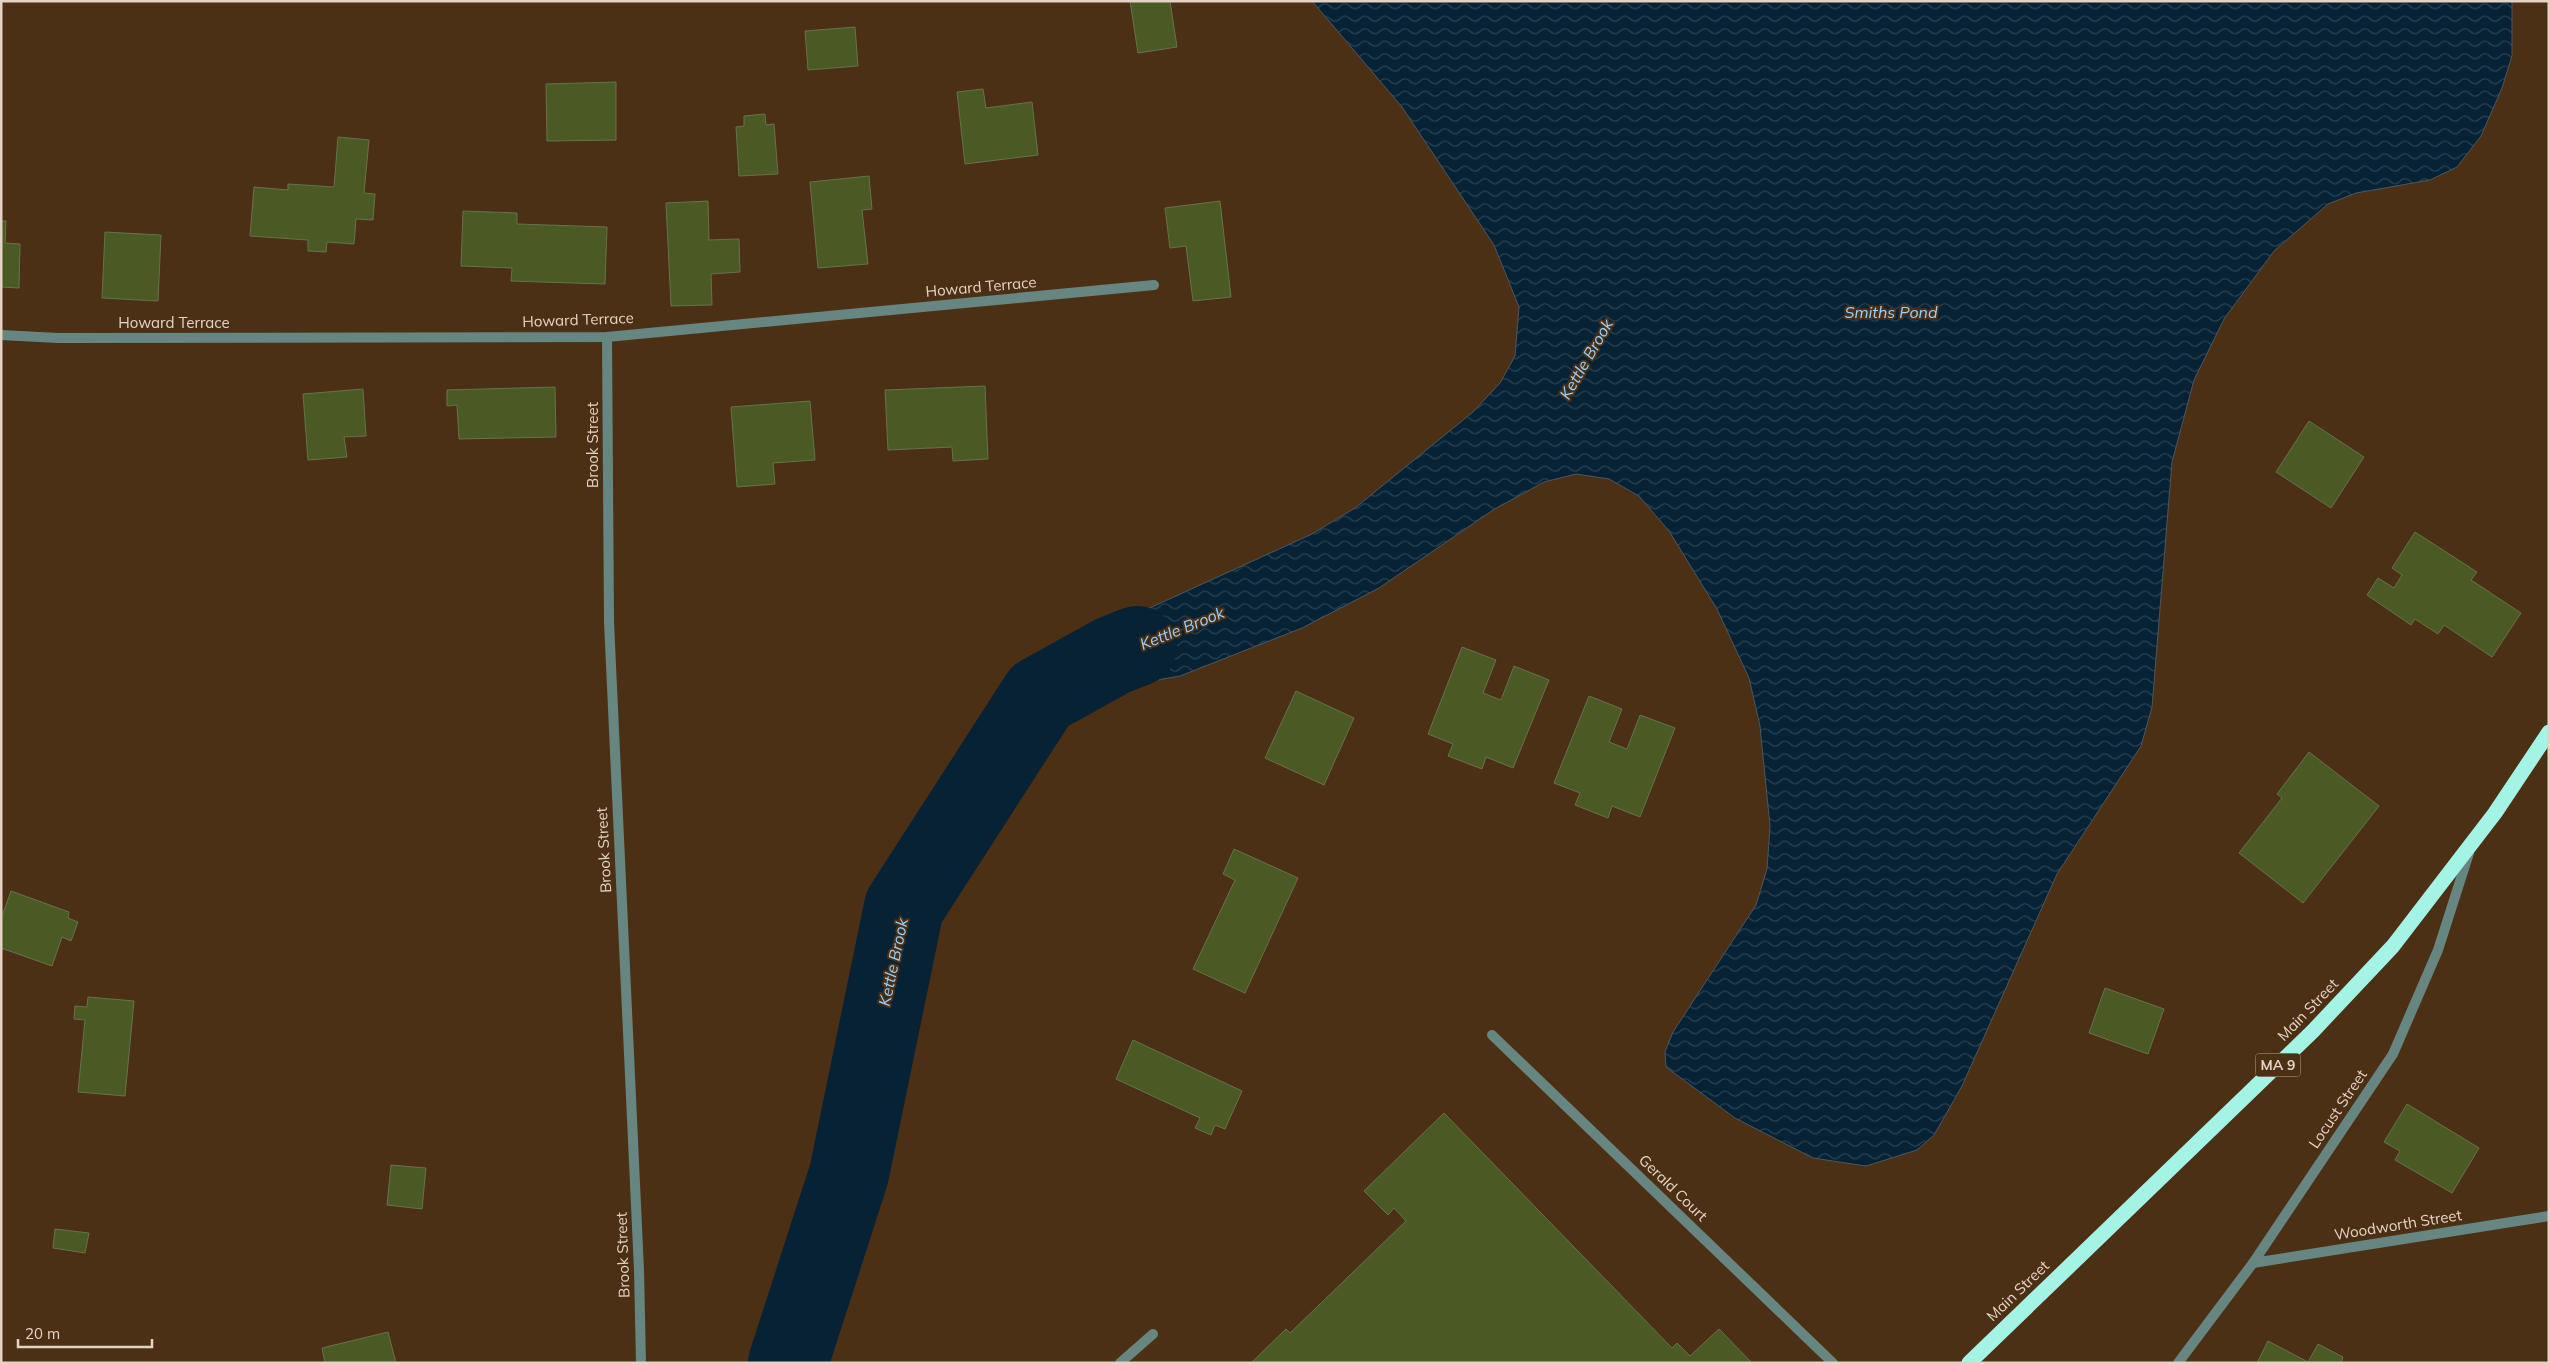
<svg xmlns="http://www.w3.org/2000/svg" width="2550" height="1364" font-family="Mulish,sans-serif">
  <defs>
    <pattern id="water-waves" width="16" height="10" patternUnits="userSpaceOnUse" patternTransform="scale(1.25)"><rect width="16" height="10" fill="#072235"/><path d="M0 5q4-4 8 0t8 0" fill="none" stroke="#2b4151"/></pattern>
  </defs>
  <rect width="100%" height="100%" fill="#4c3016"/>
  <path fill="url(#water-waves)" stroke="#495760" d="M 1312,1 L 2512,1 L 2512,56 L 2502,88 L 2481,136 L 2457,167 L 2430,180 L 2356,193 L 2328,204 L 2274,251 L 2224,319 L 2194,380 L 2172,462 L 2152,707 L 2141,746 L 2057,874 L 1962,1086 L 1934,1135 L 1917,1150 L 1866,1166 L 1813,1158 L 1735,1118 L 1666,1067 L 1665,1052 L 1673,1032 L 1756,905 L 1767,869 L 1770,826 L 1760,726 L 1749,678 L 1717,609 L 1669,531 L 1639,496 L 1609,479 L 1576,474 L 1544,482 L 1493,510 L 1379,588 L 1302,628 L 1180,676 L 1100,690 L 1066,716 L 1040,696 L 1041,664 L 1154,606 L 1312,534 L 1355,508 L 1473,412 L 1500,383 L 1515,356 L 1519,307 L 1494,245 L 1402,107 Z"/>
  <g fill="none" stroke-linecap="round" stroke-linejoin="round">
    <path stroke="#072235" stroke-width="80" d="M 788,1363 L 849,1174 L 904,907 L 1040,696 L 1112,656 L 1137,646"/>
  </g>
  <g fill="#4b5a24" stroke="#66724d">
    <path d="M 1130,1 L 1170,1 L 1177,47 L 1138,53 Z"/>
    <path d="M 855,27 L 858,66 L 808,70 L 805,31 Z"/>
    <path d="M 616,82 L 616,140 L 547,141 L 546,84 Z"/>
    <path d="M 983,89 L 986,108 L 1032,102 L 1038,155 L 965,164 L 957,92 Z"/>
    <path d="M 765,114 L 766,125 L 774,124 L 778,174 L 739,176 L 736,127 L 744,126 L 744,116 Z"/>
    <path d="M 338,137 L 369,140 L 364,193 L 375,194 L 373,220 L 356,219 L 354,244 L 327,242 L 326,252 L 308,251 L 308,240 L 250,236 L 254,187 L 288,190 L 288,184 L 334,187 Z"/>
    <path d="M 869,176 L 872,209 L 862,210 L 868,264 L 818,268 L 810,182 Z"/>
    <path d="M 708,201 L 709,240 L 739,239 L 740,272 L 711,274 L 712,305 L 671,306 L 666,203 Z"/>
    <path d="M 1220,201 L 1231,297 L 1193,301 L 1186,246 L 1170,248 L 1165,208 Z"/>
    <path d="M 463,211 L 517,213 L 517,224 L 607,227 L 605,284 L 511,281 L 512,268 L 461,266 Z"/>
    <path d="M 1,221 L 6,221 L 5,243 L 20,244 L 19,288 L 1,287 Z"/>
    <path d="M 105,232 L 161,235 L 158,301 L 102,298 Z"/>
    <path d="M 985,386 L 988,459 L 953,461 L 952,447 L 888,450 L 885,390 Z"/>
    <path d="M 555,387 L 556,437 L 459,439 L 457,405 L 447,406 L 447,390 Z"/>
    <path d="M 363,389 L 366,436 L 344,437 L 347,457 L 308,460 L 303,394 Z"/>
    <path d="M 810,401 L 815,460 L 773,463 L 775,484 L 737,487 L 731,407 Z"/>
    <path d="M 2309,421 L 2364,457 L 2331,508 L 2276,472 Z"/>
    <path d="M 2415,532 L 2477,572 L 2471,580 L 2521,613 L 2492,657 L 2444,625 L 2438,634 L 2415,619 L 2411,625 L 2367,595 L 2378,578 L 2394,588 L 2402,575 L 2392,568 Z"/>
    <path d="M 1462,647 L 1496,660 L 1483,693 L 1501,700 L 1514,666 L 1549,680 L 1513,768 L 1486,757 L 1482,769 L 1448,756 L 1453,744 L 1428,734 Z"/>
    <path d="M 1296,691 L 1354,718 L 1324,785 L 1265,758 Z"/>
    <path d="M 1589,696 L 1622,709 L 1609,742 L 1627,749 L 1640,715 L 1675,728 L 1640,817 L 1612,806 L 1608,818 L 1575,805 L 1580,793 L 1554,783 Z"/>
    <path d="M 2309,752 L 2379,806 L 2303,903 L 2239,853 L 2282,798 L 2277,794 Z"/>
    <path d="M 1234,849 L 1298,878 L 1245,993 L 1193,969 L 1235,880 L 1223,874 Z"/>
    <path d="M 11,891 L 69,912 L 68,918 L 78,922 L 71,941 L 62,937 L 52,966 L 1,948 L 1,919 Z"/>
    <path d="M 2105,988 L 2164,1009 L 2148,1054 L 2089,1033 Z"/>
    <path d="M 88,997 L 134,1001 L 125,1096 L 78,1092 L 85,1020 L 74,1019 L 75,1006 L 87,1007 Z"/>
    <path d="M 1133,1040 L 1242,1091 L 1225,1129 L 1215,1125 L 1211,1135 L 1195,1128 L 1200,1118 L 1116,1079 Z"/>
    <path d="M 2407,1104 L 2479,1148 L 2452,1193 L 2395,1160 L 2400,1151 L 2384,1142 Z"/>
    <path d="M 1444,1113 L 1672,1348 L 1677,1343 L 1690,1356 L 1719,1329 L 1752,1363 L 1251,1363 L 1286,1329 L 1290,1333 L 1406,1221 L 1394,1208 L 1388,1215 L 1364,1191 Z"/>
    <path d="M 391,1165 L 426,1168 L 422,1209 L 387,1205 Z"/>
    <path d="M 55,1229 L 89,1233 L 85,1253 L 53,1248 Z"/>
    <path d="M 388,1332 L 396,1363 L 325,1363 L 322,1348 Z"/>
    <path d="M 2268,1341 L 2308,1362 L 2318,1344 L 2343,1357 L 2341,1363 L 2257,1363 Z"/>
  </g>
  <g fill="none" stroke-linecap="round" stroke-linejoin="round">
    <path stroke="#678681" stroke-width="10" d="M 1120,1363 L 1153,1334"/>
    <g stroke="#678681" stroke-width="10">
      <path d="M 1,335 L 58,338 L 607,337 L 1154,285"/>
      <path d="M 607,337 L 609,622 L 639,1270 L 641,1363"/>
      <path d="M 1492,1035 L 1833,1363"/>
      <path d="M 2253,1263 L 2549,1216"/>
      <path d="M 2178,1363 L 2253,1263 L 2393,1054 L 2438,950 L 2469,853"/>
    </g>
    <path stroke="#a4f4e6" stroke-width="15" d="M 1969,1363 L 2313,1031 L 2393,946 L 2495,813 L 2549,732"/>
  </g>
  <g text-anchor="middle" stroke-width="4" stroke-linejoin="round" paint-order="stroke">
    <rect fill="#4c3016" stroke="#b6a290" stroke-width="1" x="2255.5" y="1053.5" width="45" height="23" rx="4"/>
    <g font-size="14" font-weight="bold" fill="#e4d3c4">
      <text x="2278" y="1070">MA 9</text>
    </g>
    <g font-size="15" fill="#e4d3c4" stroke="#4c3016">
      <text transform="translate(981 287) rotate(-5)" y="5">Howard Terrace</text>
      <text transform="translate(578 320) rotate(-2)" y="5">Howard Terrace</text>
      <text x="174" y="328">Howard Terrace</text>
      <text transform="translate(593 445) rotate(-90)" y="5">Brook Street</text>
      <text transform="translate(604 850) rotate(-93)" y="5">Brook Street</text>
      <text transform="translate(2308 1010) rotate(-46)" y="5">Main Street</text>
      <text transform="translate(2338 1109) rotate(-56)" y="5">Locust Street</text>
      <text transform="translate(1673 1188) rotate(44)" y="5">Gerald Court</text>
      <text transform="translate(2398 1225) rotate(-9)" y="5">Woodworth Street</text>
      <text transform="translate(623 1255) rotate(-92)" y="5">Brook Street</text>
      <text transform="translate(2018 1291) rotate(-44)" y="5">Main Street</text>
    </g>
    <g font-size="16" font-style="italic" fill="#96d1ff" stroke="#4c3016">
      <text x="1891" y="318">Smiths Pond</text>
      <text transform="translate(1586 359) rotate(-60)" y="6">Kettle Brook</text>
      <text transform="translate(1182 628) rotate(-22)" y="6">Kettle Brook</text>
      <text transform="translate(893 962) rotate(-78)" y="6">Kettle Brook</text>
    </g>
  </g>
  <rect width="2550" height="1364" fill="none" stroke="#e4d3c4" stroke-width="5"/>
  <path d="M18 1339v8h134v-8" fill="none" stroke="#e4d3c4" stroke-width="2.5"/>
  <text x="25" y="1339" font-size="15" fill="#e4d3c4" stroke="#4c3016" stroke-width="4" paint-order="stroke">20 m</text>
</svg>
